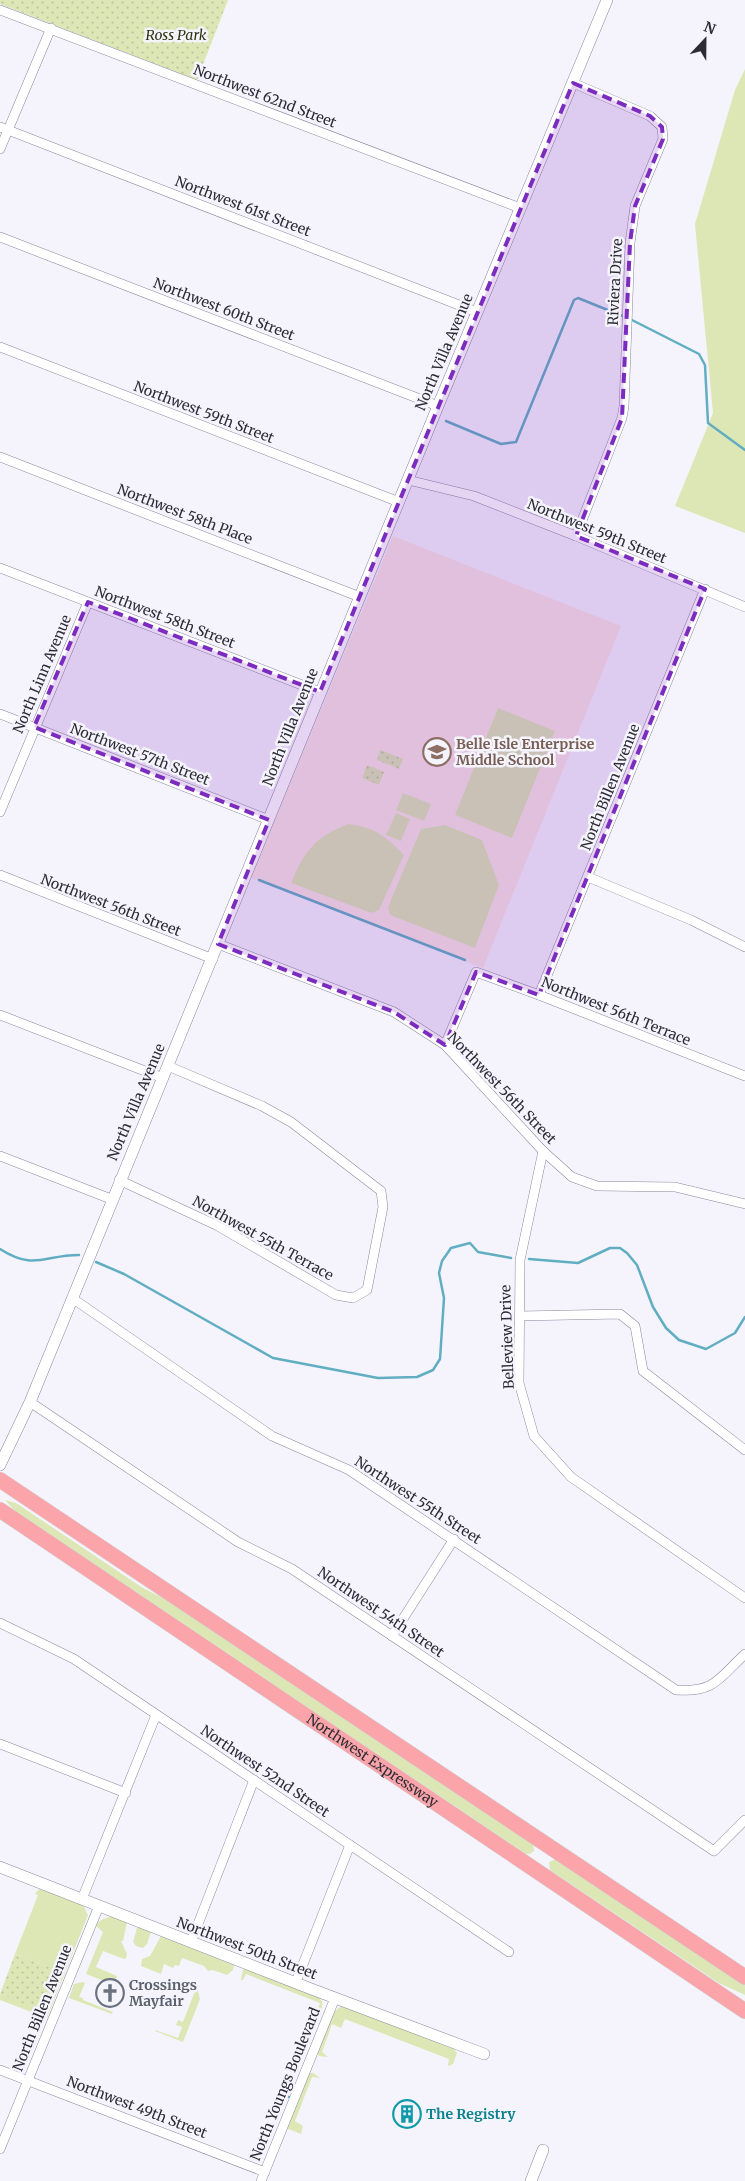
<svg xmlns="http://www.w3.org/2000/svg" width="745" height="2181" font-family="Merriweather,serif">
  <defs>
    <pattern id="park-dots" width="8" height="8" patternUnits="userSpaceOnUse" patternTransform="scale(1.25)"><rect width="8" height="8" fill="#dde7b5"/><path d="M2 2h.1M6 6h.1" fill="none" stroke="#bec69c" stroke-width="1.8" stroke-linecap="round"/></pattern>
  </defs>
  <rect width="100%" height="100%" fill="#f5f4fd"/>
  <path fill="#fbe5e6" d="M 393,536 L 621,626 L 483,968 L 251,878 Z"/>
  <g fill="#dde7b5">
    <path d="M 745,69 L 745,533 L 675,506 L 713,413 L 695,224 L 735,90 Z"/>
    <path d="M 498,708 L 555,731 L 512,838 L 455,815 Z"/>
    <path d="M 403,793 L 431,804 L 424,821 L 396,810 Z"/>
    <path d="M 396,813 L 410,819 L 401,841 L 386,835 Z"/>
    <path d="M 348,824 C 375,827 385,836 404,855 L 379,910 L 371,913 L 291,883 C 304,851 315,837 348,824 Z"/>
    <path d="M 445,825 L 482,840 L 499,885 L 475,948 L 390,915 L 388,907 L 421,829 Z"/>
    <path d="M 5,1500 L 16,1503 L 143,1588 L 173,1603 L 533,1844 L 534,1851 L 530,1854 L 526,1854 L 15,1511 Z"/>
    <path d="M 556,1859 L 745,1985 L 745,1995 L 719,1983 L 550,1870 L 549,1862 Z"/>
    <path d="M 41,1887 L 82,1903 L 88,1915 L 47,2018 L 0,2000 L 0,1994 L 43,2011 L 58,1971 L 15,1954 L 38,1895 L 35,1894 Z"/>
    <path d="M 112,1916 L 127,1922 L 123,1941 L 121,1941 L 127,1954 L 126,1958 L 124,1959 L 103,1951 L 96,1967 L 117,1976 L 114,1985 L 86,1974 L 103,1932 L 96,1926 C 99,1919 106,1918 112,1916 Z"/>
    <path d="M 139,1927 L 151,1932 L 147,1944 L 143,1948 L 136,1946 L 133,1942 L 137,1928 Z"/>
    <path d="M 161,1936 L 234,1965 L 233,1970 L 227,1975 L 213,1970 L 208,1971 L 204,1966 L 182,1958 L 179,1966 L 175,1965 L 173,1968 L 164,1964 L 161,1974 L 141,1966 L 142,1959 L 150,1956 Z"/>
    <path d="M 246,1968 L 318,1996 L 322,2002 L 322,2012 L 317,2011 L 320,2003 L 246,1974 L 243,1980 L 241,1980 L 243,1970 Z"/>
    <path d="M 83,1982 L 85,1983 L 79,1997 L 83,1998 L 83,2000 L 113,2012 L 112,2014 L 69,1998 L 74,1984 Z"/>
    <path d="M 197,1986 L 200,1999 L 183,2042 L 155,2031 L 155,2030 L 178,2038 L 182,2027 L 176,2025 L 178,2020 L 183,2022 Z"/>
    <path d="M 342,2006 L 453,2048 L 457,2053 L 453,2064 L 449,2066 L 448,2065 L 449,2059 L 345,2019 L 341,2028 L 332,2024 L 322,2052 L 328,2057 L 319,2056 L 317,2052 C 322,2040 330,2010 342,2006 Z"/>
    <path d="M 309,2073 L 313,2073 L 320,2078 L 312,2077 L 295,2121 L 303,2126 L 301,2134 L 286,2128 Z"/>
  </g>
  <g fill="url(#park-dots)">
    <path d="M 0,0 L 228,0 L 197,80 L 0,4 Z"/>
    <path d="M 380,750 L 403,759 L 399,769 L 377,760 Z"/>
    <path d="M 367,765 L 384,772 L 379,785 L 362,778 Z"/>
    <path d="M 15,1954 L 59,1971 L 43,2012 L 0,1994 Z"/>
  </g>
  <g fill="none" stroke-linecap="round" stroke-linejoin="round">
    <g stroke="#61aec2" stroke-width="2.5">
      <path d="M 630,319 L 699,354 L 705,365 L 708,423 L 745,450"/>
      <path d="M 446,421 L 501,444 L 516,442 L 574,300 L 578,298 L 625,317"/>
      <path d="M 259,880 L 465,960"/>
      <path d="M 0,1249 C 35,1271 43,1255 79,1255"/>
      <path d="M 529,1259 L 578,1263 L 610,1248 L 620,1248 L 627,1253 L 637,1265 L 653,1307 L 666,1328 L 679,1340 L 706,1349 L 735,1333 L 745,1317"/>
      <path d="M 96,1262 L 124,1274 L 273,1358 L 378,1378 L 417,1377 L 433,1370 L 440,1359 L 444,1298 L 439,1273 L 442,1261 L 451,1248 L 470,1243 L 478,1252 L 511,1258"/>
      <path d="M 283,2094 L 289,2097"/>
    </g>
    <defs>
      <g id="minor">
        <path d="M 0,10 L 520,208"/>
        <path d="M 573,83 L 650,116 L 662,127 L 663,139 L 635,206 L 630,243 L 624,406 L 622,418 L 576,536"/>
        <path d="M 0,127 L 477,312"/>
        <path d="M 0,149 L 51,28"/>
        <path d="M 0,237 L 438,406"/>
        <path d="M 0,347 L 399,502"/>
        <path d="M 0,457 L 360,597"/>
        <path d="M 408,480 L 474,496 L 576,536 L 745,607"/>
        <path d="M 0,568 L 320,692"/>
        <path d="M 0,714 L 269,820"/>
        <path d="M 0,812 L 88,602"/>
        <path d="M 0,875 L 213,959"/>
        <path d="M 588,877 L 691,920 L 745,947"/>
        <path d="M 218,944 L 394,1012 L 445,1045 L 543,1151 L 572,1177 L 597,1186 L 675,1187 L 745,1204"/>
        <path d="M 539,995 L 705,589"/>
        <path d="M 0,1015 L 163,1078"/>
        <path d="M 445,1045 L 476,972 L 539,995 L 745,1076"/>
        <path d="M 543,1151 L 520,1260 L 519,1383 L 534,1436 L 571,1477 L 745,1598"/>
        <path d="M 0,1156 L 111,1199"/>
        <path d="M 119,1180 L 218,1226 L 336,1295 L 353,1298 L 367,1290 L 383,1207 L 381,1191 L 291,1122 L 262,1106 L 168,1066"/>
        <path d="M 72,1298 L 272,1436 L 349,1470 L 676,1690 C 715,1693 719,1678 745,1654"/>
        <path d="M 520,1316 L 620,1314 L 635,1326 L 643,1371 L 745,1450"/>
        <path d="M 30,1402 L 238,1542 L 292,1569 L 714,1851 L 745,1820"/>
        <path d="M 0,1623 L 74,1659 L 509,1952"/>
        <path d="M 392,1636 L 454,1539"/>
        <path d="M 0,1744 L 126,1793"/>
        <path d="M 82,1899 L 156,1715"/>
        <path d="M 191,1942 L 254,1780"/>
        <path d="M 296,1982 L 350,1845"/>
        <path d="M 0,2070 L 265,2172"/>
        <path d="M 0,2149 L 99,1906"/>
        <path d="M 261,2181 L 335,1998"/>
      </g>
      <g id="tertiary">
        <path d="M 0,1465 L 30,1402 L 438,406 L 607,0"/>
        <path d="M 0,1867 L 314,1990 L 484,2054"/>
        <path d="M 531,2181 L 543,2150"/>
      </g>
      <g id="trunk">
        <path d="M 0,1480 L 745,1977"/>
        <path id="s1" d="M 0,1510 L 745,2011"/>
      </g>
    </defs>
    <use href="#minor" stroke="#8b879c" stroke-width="10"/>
    <use href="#tertiary" stroke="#8b879c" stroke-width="12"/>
    <use href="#trunk" stroke="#d1d0d2" stroke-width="16"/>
    <use href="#minor" stroke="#fff" stroke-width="9"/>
    <use href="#tertiary" stroke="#fff" stroke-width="11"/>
    <use href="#trunk" stroke="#fba4aa" stroke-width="15"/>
  </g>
  <path fill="#7b2cbf" fill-opacity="0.2" stroke="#7b2cbf" stroke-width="4" stroke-dasharray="10 6" stroke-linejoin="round" d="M 573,83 L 650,116 L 662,127 L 663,139 L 635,206 L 630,243 L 622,418 L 576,536 L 705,589 L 539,995 L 476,972 L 445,1045 L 394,1012 L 218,944 L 269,820 L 34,727 L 88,602 L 320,692 Z"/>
  <defs>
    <symbol id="school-ring" viewBox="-11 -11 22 22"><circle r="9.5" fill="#f5f4fd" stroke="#8d6e63" stroke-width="1.5"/><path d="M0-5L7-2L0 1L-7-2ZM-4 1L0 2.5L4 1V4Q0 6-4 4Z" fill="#8d6e63"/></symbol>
    <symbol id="church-ring" viewBox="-11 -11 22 22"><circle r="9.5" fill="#f5f4fd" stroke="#6b7280" stroke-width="1.5"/><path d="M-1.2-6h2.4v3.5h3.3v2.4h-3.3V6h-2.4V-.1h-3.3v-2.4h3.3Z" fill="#6b7280"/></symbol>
    <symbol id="building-ring" viewBox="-11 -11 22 22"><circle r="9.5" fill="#f5f4fd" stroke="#0f9aa8" stroke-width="1.5"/><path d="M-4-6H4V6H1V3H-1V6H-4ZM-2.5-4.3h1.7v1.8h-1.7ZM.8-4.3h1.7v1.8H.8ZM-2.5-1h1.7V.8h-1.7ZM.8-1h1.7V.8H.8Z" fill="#0f9aa8"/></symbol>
  </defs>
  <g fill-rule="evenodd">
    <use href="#school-ring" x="421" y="736" width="32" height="32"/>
    <use href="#church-ring" x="94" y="1977" width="32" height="32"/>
    <use href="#building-ring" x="391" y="2098" width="32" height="32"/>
  </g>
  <g text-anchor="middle" stroke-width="5" stroke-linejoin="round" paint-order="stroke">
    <g font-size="14" font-style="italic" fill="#2e3310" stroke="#f5f4fd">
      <text x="176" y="40">Ross Park</text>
    </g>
    <g font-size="14" fill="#2d2b34" stroke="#f5f4fd">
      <text transform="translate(265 96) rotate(21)" y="5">Northwest 62nd Street</text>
      <text transform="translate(243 206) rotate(21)" y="5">Northwest 61st Street</text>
      <text transform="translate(615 282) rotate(-87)" y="5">Riviera Drive</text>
      <text transform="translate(224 309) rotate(21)" y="5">Northwest 60th Street</text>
      <text transform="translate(444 352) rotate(-67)" y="5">North Villa Avenue</text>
      <text transform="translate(204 412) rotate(21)" y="5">Northwest 59th Street</text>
      <text transform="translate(185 514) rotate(21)" y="5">Northwest 58th Place</text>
      <text transform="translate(597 531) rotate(22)" y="5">Northwest 59th Street</text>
      <text transform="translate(165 617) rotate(21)" y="5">Northwest 58th Street</text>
      <text transform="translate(42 674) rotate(-67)" y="5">North Linn Avenue</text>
      <text transform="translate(290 727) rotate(-68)" y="5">North Villa Avenue</text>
      <text transform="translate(140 754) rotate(21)" y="5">Northwest 57th Street</text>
      <text transform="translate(610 787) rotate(-68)" y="5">North Billen Avenue</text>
      <text transform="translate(111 905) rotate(21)" y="5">Northwest 56th Street</text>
      <text transform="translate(616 1011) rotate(22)" y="5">Northwest 56th Terrace</text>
      <text transform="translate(502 1088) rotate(46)" y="5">Northwest 56th Street</text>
      <text transform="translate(136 1102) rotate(-67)" y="5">North Villa Avenue</text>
      <text transform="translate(263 1238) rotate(29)" y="5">Northwest 55th Terrace</text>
      <text transform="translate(507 1337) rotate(-92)" y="5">Belleview Drive</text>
      <text transform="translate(418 1500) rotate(33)" y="5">Northwest 55th Street</text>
      <text transform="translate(381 1612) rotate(34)" y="5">Northwest 54th Street</text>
      <text dy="5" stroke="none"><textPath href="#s1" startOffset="449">Northwest Expressway</textPath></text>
      <text transform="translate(265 1771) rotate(34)" y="5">Northwest 52nd Street</text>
      <text transform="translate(247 1948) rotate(21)" y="5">Northwest 50th Street</text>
      <text transform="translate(42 2008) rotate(-68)" y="5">North Billen Avenue</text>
      <text transform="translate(285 2084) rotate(-68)" y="5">North Youngs Boulevard</text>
      <text transform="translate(137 2107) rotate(21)" y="5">Northwest 49th Street</text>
    </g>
    <g font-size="14" font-weight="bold" fill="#785e54" stroke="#f5f4fd" text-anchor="start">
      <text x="456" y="749">Belle Isle Enterprise<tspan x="456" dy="16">Middle School</tspan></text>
    </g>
    <g font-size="14" font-weight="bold" fill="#5b616d" stroke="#f5f4fd" text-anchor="start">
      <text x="129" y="1990">Crossings<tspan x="129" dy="16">Mayfair</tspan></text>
    </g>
    <g font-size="14" font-weight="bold" fill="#0d838f" stroke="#f5f4fd" text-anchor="start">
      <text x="426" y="2119">The Registry</text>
    </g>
  </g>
  <g transform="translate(705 40) rotate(22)" stroke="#f5f4fd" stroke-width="4" paint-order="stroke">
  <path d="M0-4L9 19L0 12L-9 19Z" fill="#2d2b34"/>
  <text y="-8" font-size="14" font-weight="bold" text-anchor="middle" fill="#2d2b34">N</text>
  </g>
</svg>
